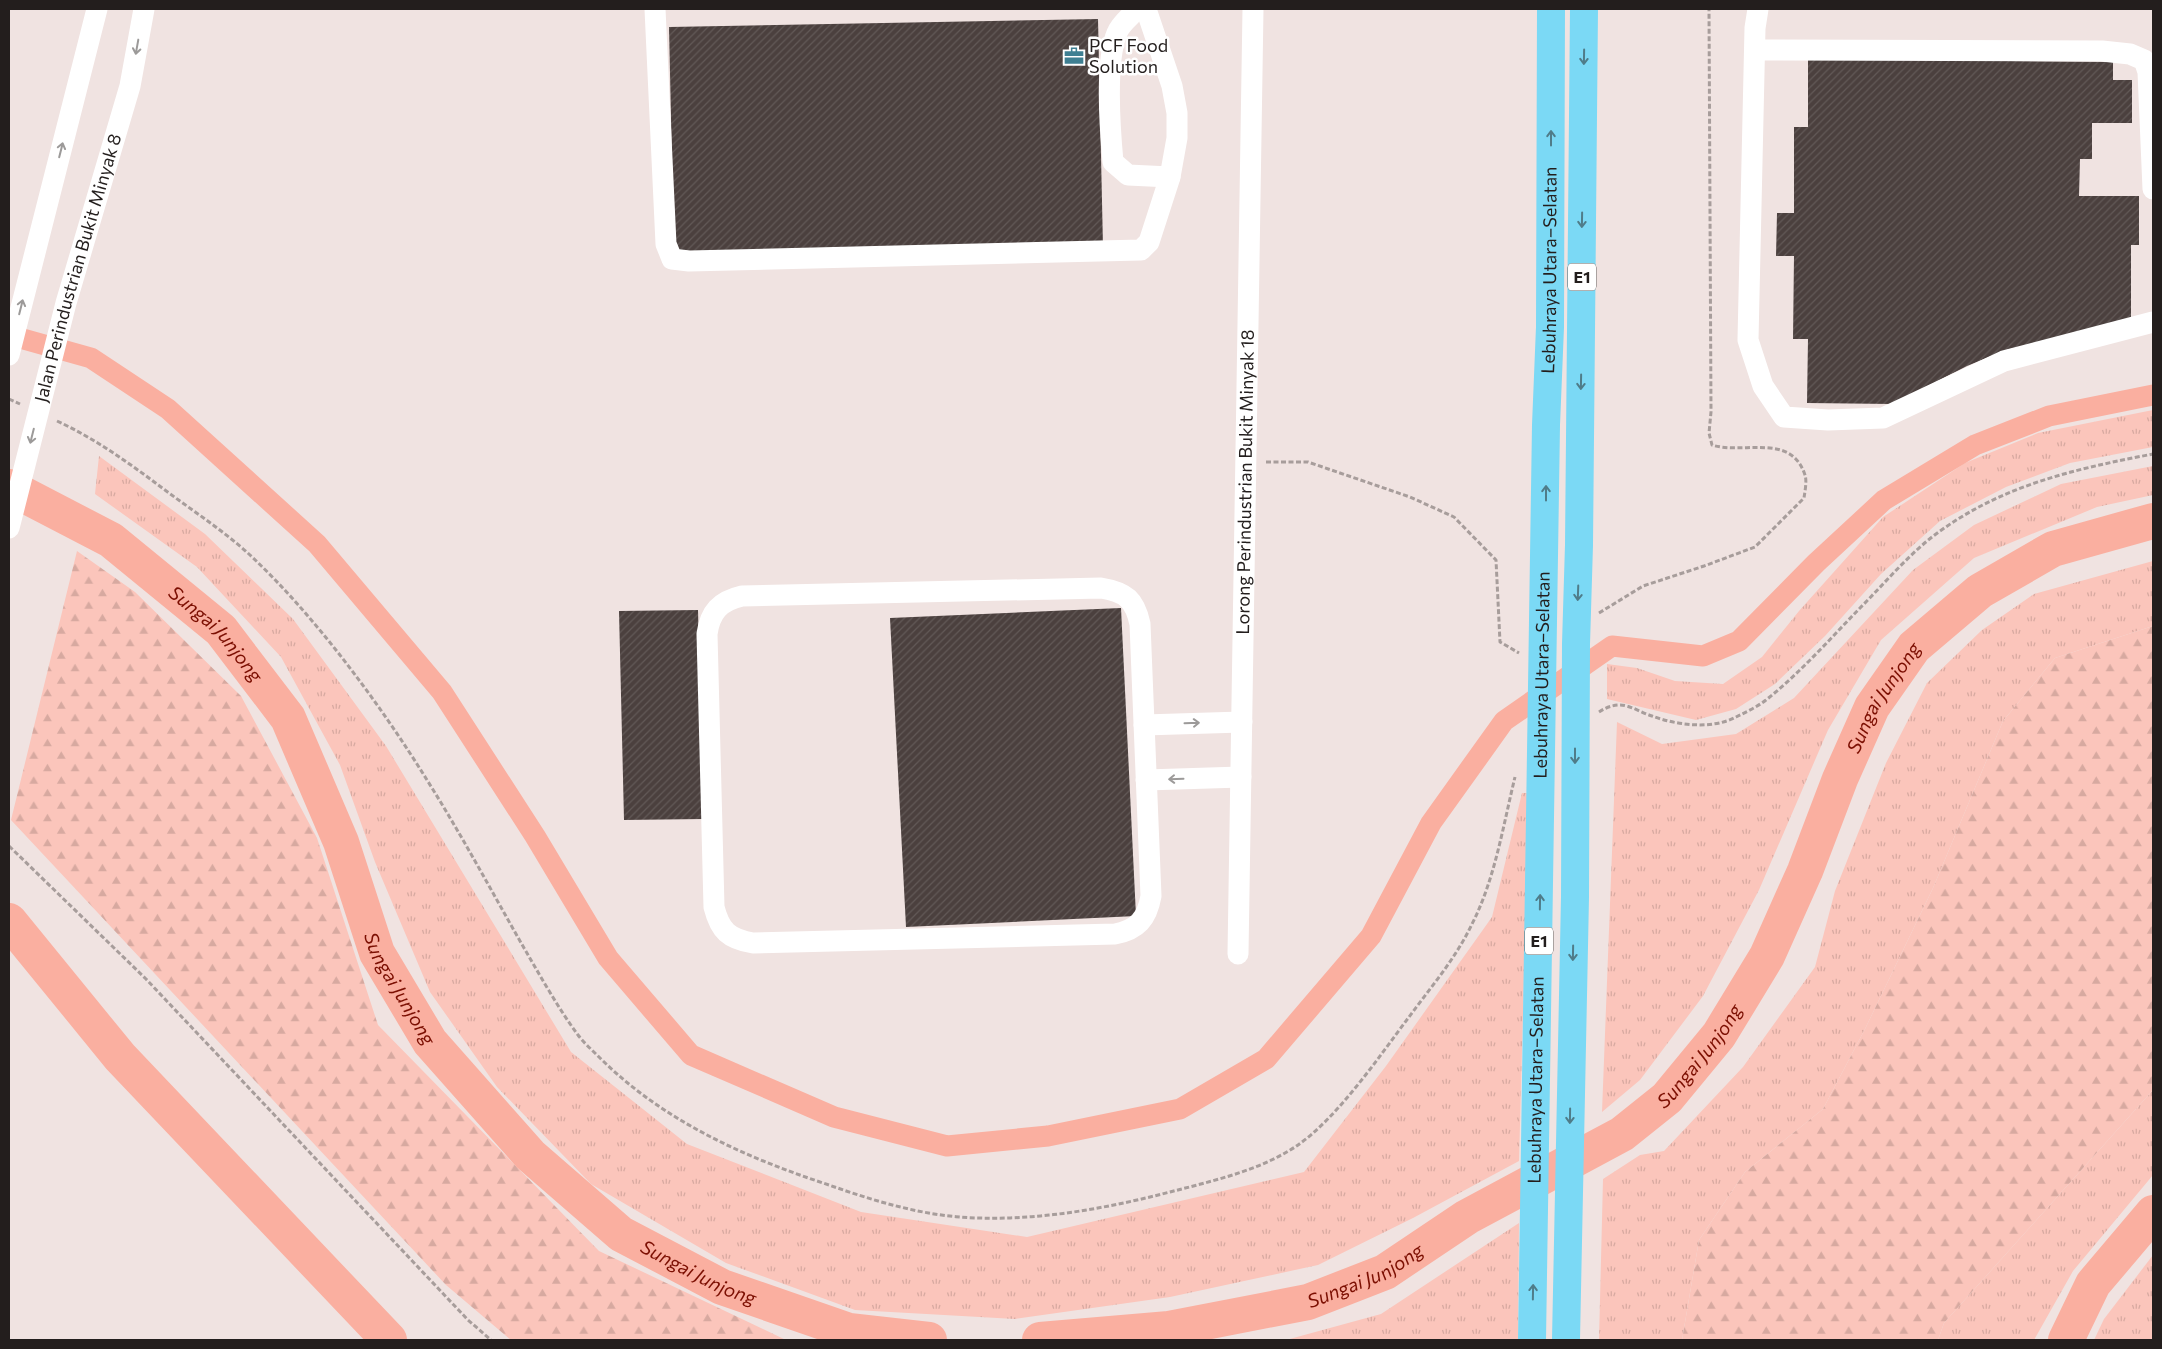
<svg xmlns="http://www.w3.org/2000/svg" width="2162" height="1349" font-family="Commissioner,sans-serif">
  <defs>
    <pattern id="grass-tufts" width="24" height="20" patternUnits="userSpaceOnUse" patternTransform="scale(1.25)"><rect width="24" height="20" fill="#fbc5bb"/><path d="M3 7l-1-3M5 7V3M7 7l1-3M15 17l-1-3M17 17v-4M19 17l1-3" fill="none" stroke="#d7a9a0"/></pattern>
    <pattern id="forest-firs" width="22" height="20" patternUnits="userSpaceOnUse" patternTransform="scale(1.25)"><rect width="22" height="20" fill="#fbc5bb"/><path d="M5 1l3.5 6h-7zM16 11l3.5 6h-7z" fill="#d7a9a0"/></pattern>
    <pattern id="building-hatch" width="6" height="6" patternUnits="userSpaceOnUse" patternTransform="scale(1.25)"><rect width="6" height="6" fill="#4b403e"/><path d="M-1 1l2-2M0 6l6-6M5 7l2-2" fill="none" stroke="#625957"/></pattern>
  </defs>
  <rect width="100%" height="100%" fill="#f0e3e1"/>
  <g fill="url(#grass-tufts)">
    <path d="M 2153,410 L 2153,447 L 2070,463 L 2006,487 L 1940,521 L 1881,574 L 1825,636 L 1775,684 L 1736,709 L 1696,720 L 1607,699 L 1607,664 L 1637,668 L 1675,681 L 1723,684 L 1762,657 L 1799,611 L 1883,517 L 1965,463 L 2038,433 Z"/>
    <path d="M 99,456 L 205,534 L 293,619 L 386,746 L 571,1052 L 687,1144 L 861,1212 L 1027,1237 L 1304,1172 L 1386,1066 L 1492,917 L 1522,793 L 1529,793 L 1519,1161 L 1413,1218 L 1318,1265 L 1170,1297 L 1015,1319 L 855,1310 L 726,1263 L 591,1184 L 497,1087 L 430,992 L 375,862 L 340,765 L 281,657 L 197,567 L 95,494 Z"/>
    <path d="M 2153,466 L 2153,495 L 2097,507 L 1974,558 L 1881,640 L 1828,730 L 1759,890 L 1703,996 L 1640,1080 L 1602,1112 L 1617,722 L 1662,744 L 1736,734 L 1794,698 L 1913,570 L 1974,525 L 2061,484 Z"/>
    <path d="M 2153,561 L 2153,626 L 2055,658 L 2003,721 L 1933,888 L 1865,1029 L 1823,1109 L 1745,1172 L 1699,1240 L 1682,1340 L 1599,1340 L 1603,1179 L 1640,1155 L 1664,1151 L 1743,1067 L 1815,967 L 1835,891 L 1886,763 L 1927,683 L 1982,630 L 2034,594 Z"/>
    <path d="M 2153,1090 L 2153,1175 L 2073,1271 L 2034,1340 L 1938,1340 L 1944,1323 Z"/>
    <path d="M 1519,1223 L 1518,1340 L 1286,1340 L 1381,1314 Z"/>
    <path d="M 2153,1255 L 2153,1340 L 2094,1340 L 2104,1319 Z"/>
  </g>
  <g fill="url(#forest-firs)">
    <path d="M 77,551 L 135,592 L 241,696 L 317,838 L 378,1025 L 599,1251 L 786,1340 L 511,1340 L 446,1285 L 11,820 Z"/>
    <path d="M 2153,626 L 2153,1090 L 1944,1323 L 1938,1340 L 1682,1340 L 1699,1240 L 1745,1172 L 1823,1109 L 1865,1029 L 1933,888 L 2003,721 L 2055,658 Z"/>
  </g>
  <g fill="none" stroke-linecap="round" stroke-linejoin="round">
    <path stroke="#faafa0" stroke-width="21" d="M 9,335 L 91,358 L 168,409 L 317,544 L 442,692 L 535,836 L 608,958 L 691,1055 L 834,1117 L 947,1146 L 1048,1136 L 1180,1109 L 1266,1059 L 1371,936 L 1431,823 L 1504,721 L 1612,646 L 1703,656 L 1739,641 L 1816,563 L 1884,500 L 1975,445 L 2049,416 L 2153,395"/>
    <g stroke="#faafa0" stroke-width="36">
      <path id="s1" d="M 9,487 L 111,540 L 221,630 L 288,718 L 341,842 L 377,953 L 430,1042 L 530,1155 L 621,1234 L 722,1287 L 849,1331 L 929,1340"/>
      <path d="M 9,921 L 120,1057 L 389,1340"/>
      <path id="s2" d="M 1040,1340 L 1169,1329 L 1308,1302 L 1385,1272 L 1467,1217 L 1622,1134 L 1667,1098 L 1719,1035 L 1767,956 L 1805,871 L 1840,779 L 1872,707 L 1914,647 L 1980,591 L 2053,549 L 2153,521"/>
      <path d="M 2066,1340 L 2093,1284 L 2153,1213"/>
    </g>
  </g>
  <g fill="url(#building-hatch)">
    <path d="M 1098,19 L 1103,247 L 674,255 L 669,27 Z"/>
    <path d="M 1808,59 L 2113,62 L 2113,80 L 2132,80 L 2132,123 L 2092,123 L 2092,159 L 2080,159 L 2079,196 L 2139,196 L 2139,245 L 2131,245 L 2131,320 L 2006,350 L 1967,366 L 1892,404 L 1807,403 L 1808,339 L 1793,339 L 1794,256 L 1776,256 L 1777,213 L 1794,213 L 1794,127 L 1808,127 Z"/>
    <path d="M 1121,608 L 1136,916 L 906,927 L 890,618 Z"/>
    <path d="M 698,610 L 703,819 L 624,820 L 619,611 Z"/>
  </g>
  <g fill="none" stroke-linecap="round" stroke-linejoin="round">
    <g stroke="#a79d9b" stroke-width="3" stroke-dasharray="5 2.5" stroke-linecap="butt">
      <path d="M 9,399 L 20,404"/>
      <path d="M 57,421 C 98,440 133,466 169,493 C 196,513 225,532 250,555 C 315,616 380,704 427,780 C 461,834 492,892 524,948 C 541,977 558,1008 578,1035 C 584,1043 592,1050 599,1057 C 663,1121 744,1157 829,1185 C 877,1202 927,1217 978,1218 C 1043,1220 1108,1208 1170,1192 C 1212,1181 1258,1171 1295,1147 C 1337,1119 1378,1058 1409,1017 C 1431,987 1456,958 1472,924 C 1495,879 1503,826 1515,777"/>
      <path d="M 1266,462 L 1308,462 L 1410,497 L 1454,517 L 1496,560 L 1500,642 L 1519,653"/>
      <path d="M 1599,613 L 1643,586 L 1704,566 L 1755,547 L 1804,498 C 1805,491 1807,481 1805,475 C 1791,432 1743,455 1712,445 L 1709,433 L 1711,412 L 1709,9"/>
      <path d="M 1599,712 C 1605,708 1612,705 1620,705 C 1630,705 1642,713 1652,716 C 1676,725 1712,730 1736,717 C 1746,712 1757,707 1766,700 C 1800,673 1830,639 1860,608 C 1885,583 1908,555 1936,534 C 2002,485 2075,469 2153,454"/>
      <path d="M 9,846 L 146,979 L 468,1320 L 491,1340"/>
    </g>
    <g stroke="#fff" stroke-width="21">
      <path d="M 655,9 L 666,244 L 672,259 L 689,261 L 1141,250 L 1149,242 L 1170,177 L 1177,138 L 1177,113 L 1172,86 L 1146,9"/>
      <path d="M 1137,9 C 1131,16 1120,24 1117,33 C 1105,61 1110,130 1113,162 L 1128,175 L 1170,177"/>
      <path d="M 1758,9 L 1755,28 L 1748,340 L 1763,386 L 1784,417 L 1828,420 L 1883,418 L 2004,361 L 2153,322"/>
      <path d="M 1755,50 L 2102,51 L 2130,54 L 2144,60 L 2148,72 L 2153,189"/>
      <path d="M 9,355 L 97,9"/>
      <path id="s3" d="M 9,528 L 66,303 L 130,86 L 144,9"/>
      <path d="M 1101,588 C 1126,592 1135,600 1140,624 L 1151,896 C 1147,919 1137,930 1115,934 L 753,943 C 729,939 720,931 714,907 L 707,634 C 710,612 720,601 742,596 Z"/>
      <path d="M 1144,725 L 1242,722"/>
      <path d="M 1146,780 L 1241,777"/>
      <path id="s4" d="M 1238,954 L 1253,9"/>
    </g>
    <g stroke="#7bd9f5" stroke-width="28">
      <path id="s5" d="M 1532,1340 L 1546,425 L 1550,327 L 1551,9"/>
      <path d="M 1566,1340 L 1575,897 L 1576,644 L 1579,545 L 1584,9"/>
    </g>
  </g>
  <defs><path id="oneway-shaft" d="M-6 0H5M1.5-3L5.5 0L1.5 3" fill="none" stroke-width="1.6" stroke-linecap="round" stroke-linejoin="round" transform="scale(1.25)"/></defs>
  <g stroke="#9c9a99">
    <use href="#oneway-shaft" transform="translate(137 47) rotate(100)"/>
    <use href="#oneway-shaft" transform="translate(61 150) rotate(-76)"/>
    <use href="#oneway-shaft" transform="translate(21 307) rotate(-76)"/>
    <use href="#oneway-shaft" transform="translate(32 436) rotate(104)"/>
    <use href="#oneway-shaft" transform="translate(1192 723) rotate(-2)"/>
    <use href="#oneway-shaft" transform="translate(1176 779) rotate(178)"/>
  </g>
  <g stroke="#4f7c89">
    <use href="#oneway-shaft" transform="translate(1584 57) rotate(91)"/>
    <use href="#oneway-shaft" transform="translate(1551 138) rotate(-90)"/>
    <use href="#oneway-shaft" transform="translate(1582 220) rotate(91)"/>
    <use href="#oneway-shaft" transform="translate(1581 382) rotate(91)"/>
    <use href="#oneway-shaft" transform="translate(1546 493) rotate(-90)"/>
    <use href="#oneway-shaft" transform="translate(1578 593) rotate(92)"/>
    <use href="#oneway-shaft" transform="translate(1575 756) rotate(90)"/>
    <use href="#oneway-shaft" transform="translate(1540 902) rotate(-89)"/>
    <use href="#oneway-shaft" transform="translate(1573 953) rotate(91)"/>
    <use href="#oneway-shaft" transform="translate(1570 1116) rotate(91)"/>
    <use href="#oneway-shaft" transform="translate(1533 1292) rotate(-89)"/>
  </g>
  <defs>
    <symbol id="office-bare" viewBox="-9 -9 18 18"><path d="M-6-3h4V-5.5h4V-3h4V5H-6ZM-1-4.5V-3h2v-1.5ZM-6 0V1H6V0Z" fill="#3e7f92" stroke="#fff" stroke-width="2.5" paint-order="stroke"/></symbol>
  </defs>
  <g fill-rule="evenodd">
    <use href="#office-bare" x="1060" y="42" width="28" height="28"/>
  </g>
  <g text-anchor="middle" stroke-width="5" stroke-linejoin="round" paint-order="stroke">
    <g fill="#fff" stroke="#656261" stroke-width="1">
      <rect x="1568" y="263.5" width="28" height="27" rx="4"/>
      <rect x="1525" y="927.5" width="28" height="27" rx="4"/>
    </g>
    <g font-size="16" font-weight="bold" fill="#231e1d">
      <text x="1582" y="283">E1</text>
      <text x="1539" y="947">E1</text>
    </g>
    <g font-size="18" fill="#231e1d" stroke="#fff" text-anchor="start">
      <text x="1089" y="52">PCF Food<tspan x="1089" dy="21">Solution</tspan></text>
    </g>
    <g font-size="18" fill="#231e1d" stroke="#fff">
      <text dy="6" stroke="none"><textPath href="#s3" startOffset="269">Jalan Perindustrian Bukit Minyak 8</textPath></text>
      <text dy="6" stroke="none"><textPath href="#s5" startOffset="1070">Lebuhraya Utara–Selatan</textPath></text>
      <text dy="6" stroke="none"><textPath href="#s4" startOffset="472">Lorong Perindustrian Bukit Minyak 18</textPath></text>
      <text dy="6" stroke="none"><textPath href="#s5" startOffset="665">Lebuhraya Utara–Selatan</textPath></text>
      <text dy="6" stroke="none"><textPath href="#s5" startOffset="260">Lebuhraya Utara–Selatan</textPath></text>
    </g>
    <g font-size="19" font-style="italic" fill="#7c0f02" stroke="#fff">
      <text dy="7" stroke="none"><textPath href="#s1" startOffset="256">Sungai Junjong</textPath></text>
      <text dy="7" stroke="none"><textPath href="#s2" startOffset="1144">Sungai Junjong</textPath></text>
      <text dy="7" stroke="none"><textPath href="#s1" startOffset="661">Sungai Junjong</textPath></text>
      <text dy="7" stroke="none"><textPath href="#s2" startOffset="739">Sungai Junjong</textPath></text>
      <text dy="7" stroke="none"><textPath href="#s1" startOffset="1081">Sungai Junjong</textPath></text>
      <text dy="7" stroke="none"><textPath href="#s2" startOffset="334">Sungai Junjong</textPath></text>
    </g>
  </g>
  <rect width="2162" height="1349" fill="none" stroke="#231e1d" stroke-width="20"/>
</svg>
